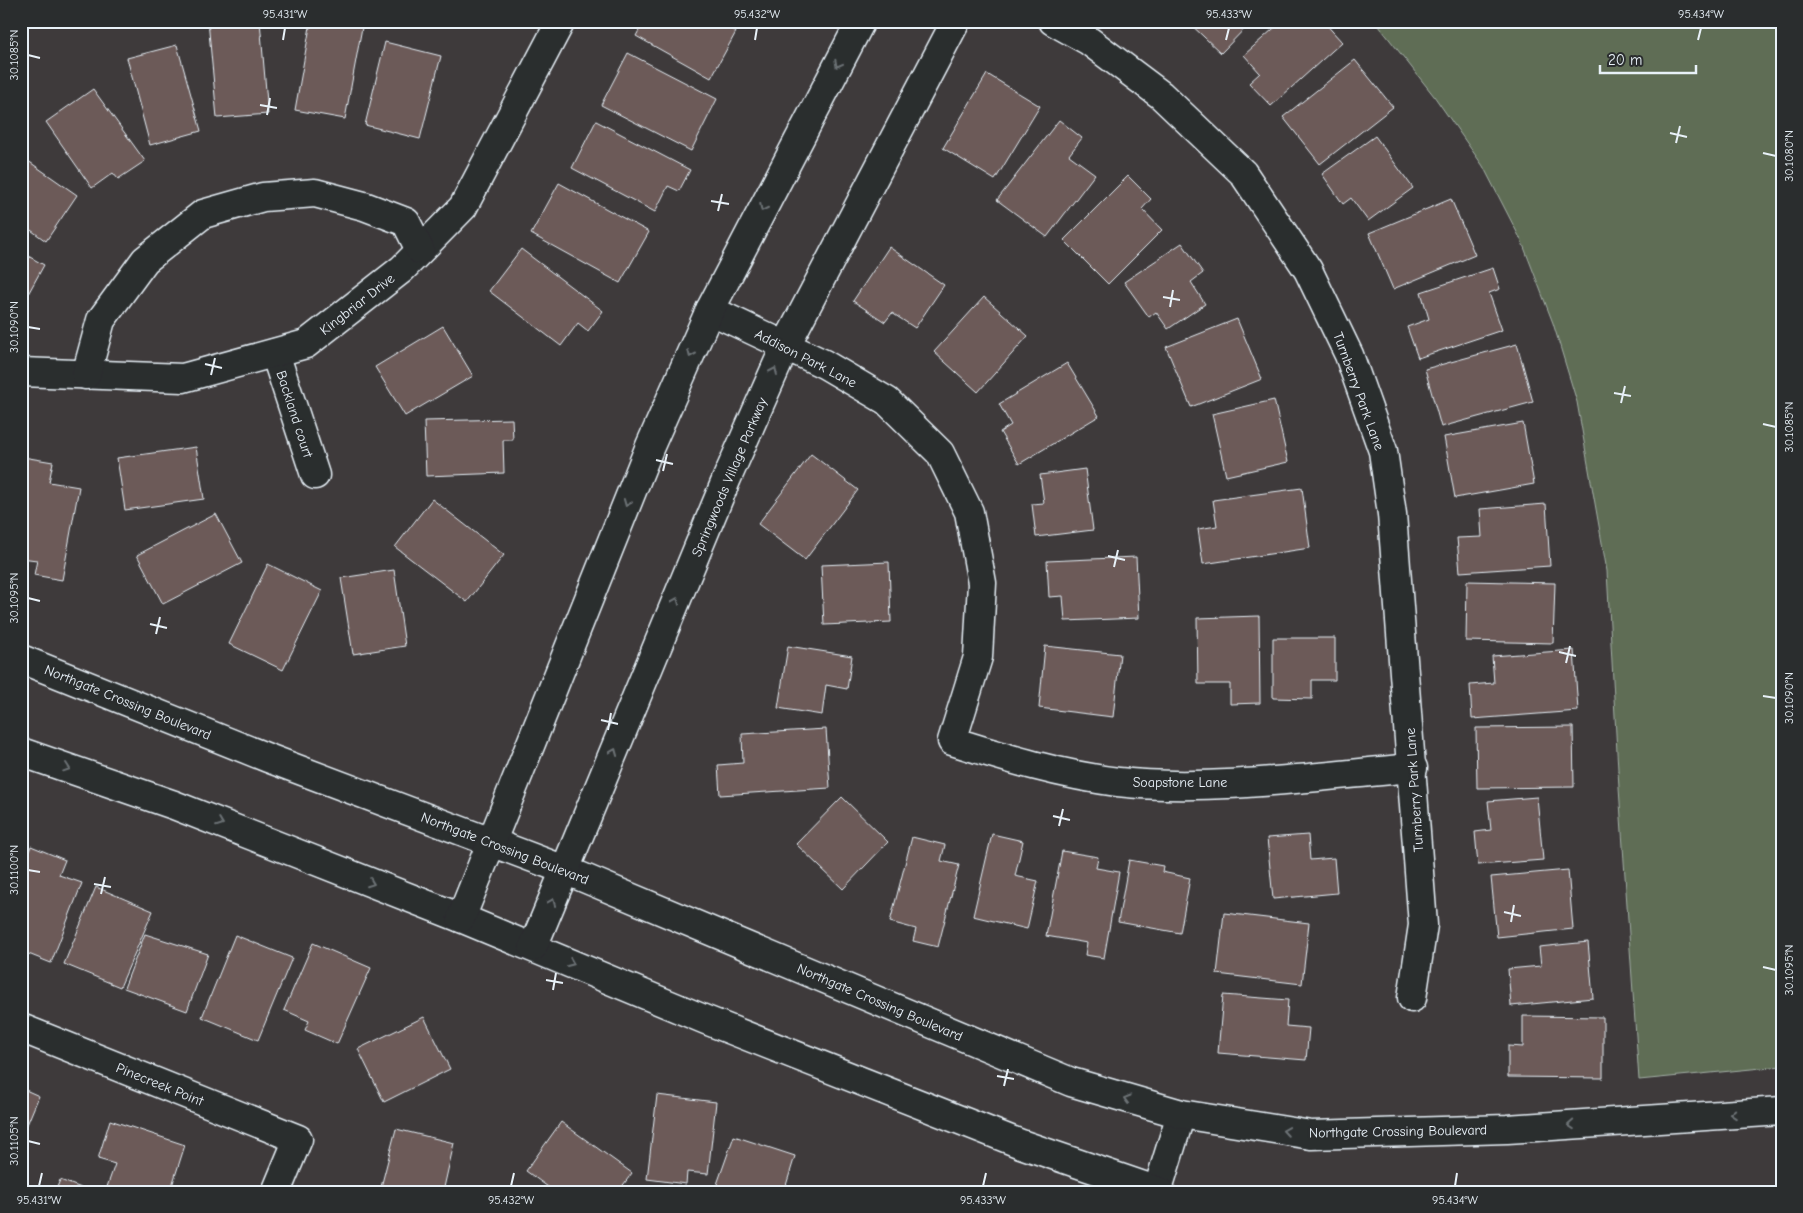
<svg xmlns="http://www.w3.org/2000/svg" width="1803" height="1213" font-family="'Comic Neue',sans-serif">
  <rect width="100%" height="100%" fill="#3e3a3b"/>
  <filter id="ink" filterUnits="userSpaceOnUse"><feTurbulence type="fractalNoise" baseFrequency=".02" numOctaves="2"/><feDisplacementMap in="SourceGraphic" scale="10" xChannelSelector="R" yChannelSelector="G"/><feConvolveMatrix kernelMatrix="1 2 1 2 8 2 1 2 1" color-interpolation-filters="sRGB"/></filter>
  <g filter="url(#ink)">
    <path fill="#5e6d55" stroke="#a3afa6" d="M 1375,21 L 1782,21 L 1782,1066 L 1639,1080 L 1619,788 L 1607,571 L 1577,402 L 1553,323 L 1522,242 L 1483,166 L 1434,96 Z"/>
    <g fill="#6c5a58" stroke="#e8f1f8">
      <path d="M 208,21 L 260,21 L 268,114 L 217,118 Z"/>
      <path d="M 311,21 L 363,22 L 345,119 L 295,110 Z"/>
      <path d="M 644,21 L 717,21 L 736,32 L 711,78 L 636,36 Z"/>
      <path d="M 1187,21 L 1252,21 L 1221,53 Z"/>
      <path d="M 1282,21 L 1323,21 L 1342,42 L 1271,106 L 1249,83 L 1260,73 L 1244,55 Z"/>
      <path d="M 385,42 L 441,56 L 420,139 L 365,125 Z"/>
      <path d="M 177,45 L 201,131 L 150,145 L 127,58 Z"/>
      <path d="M 628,53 L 717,99 L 691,151 L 601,105 Z"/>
      <path d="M 1355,60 L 1393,107 L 1320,164 L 1283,117 Z"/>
      <path d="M 987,74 L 1040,106 L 995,180 L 943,148 Z"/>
      <path d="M 93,89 L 145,161 L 118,179 L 113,173 L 92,188 L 46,122 Z"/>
      <path d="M 1059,120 L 1082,138 L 1069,155 L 1095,174 L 1047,237 L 997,200 Z"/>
      <path d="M 596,121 L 690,170 L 679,191 L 668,186 L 655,212 L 572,168 Z"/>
      <path d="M 1375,136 L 1413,188 L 1368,221 L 1351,198 L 1343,204 L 1322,174 Z"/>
      <path d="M 21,156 L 77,195 L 46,241 L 21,223 Z"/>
      <path d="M 1128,176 L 1151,199 L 1142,209 L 1162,230 L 1108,284 L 1064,240 Z"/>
      <path d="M 559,183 L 649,232 L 620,283 L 531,234 Z"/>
      <path d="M 1451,199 L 1475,255 L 1393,289 L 1369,233 Z"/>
      <path d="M 1182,243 L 1203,273 L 1191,282 L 1205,304 L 1168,329 L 1156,312 L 1149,317 L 1124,282 Z"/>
      <path d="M 889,247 L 944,285 L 915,328 L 892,313 L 885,322 L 853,301 Z"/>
      <path d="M 521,249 L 603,311 L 588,331 L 578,323 L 561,346 L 489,291 Z"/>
      <path d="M 21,252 L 44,265 L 28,294 L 21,290 Z"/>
      <path d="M 1493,268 L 1500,289 L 1489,293 L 1502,330 L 1418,358 L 1407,327 L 1429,319 L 1421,292 Z"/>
      <path d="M 984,297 L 1028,336 L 978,392 L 934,352 Z"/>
      <path d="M 1237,319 L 1262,379 L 1191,407 L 1166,347 Z"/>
      <path d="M 443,326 L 473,376 L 405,416 L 375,367 Z"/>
      <path d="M 1517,344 L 1533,402 L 1441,427 L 1425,369 Z"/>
      <path d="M 1067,363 L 1099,416 L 1019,464 L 1000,432 L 1011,425 L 999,404 Z"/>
      <path d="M 1274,400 L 1288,462 L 1226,476 L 1212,414 Z"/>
      <path d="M 512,419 L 513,440 L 503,440 L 504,473 L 426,476 L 424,421 Z"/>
      <path d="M 1523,423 L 1534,484 L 1455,498 L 1444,437 Z"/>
      <path d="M 196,447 L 204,499 L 125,510 L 117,458 Z"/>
      <path d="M 811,454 L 858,490 L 805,560 L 758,524 Z"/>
      <path d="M 23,457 L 53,462 L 49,482 L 79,487 L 62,580 L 34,575 L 37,560 L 21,558 L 21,468 Z"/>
      <path d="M 1085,469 L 1093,530 L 1036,537 L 1032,504 L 1044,503 L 1040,475 Z"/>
      <path d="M 1302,488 L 1310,548 L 1203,564 L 1198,529 L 1217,526 L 1213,500 Z"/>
      <path d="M 432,499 L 504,555 L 467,602 L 395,547 Z"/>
      <path d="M 1546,504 L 1550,566 L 1460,572 L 1457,538 L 1482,537 L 1480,509 Z"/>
      <path d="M 216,514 L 242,563 L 163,604 L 137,555 Z"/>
      <path d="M 1136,557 L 1139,618 L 1065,621 L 1063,596 L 1049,597 L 1047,561 Z"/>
      <path d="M 889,562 L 891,622 L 824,625 L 821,565 Z"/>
      <path d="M 268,564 L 322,591 L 283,670 L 229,644 Z"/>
      <path d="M 394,570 L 405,646 L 353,654 L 341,578 Z"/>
      <path d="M 1467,581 L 1555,583 L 1553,643 L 1466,641 Z"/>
      <path d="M 1259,616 L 1260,703 L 1230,704 L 1230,684 L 1198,684 L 1197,618 Z"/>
      <path d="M 1273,638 L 1335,638 L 1335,680 L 1312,680 L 1312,699 L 1273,698 Z"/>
      <path d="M 788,646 L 852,656 L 847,689 L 826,685 L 822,715 L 778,708 Z"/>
      <path d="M 1045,646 L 1120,654 L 1113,717 L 1039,708 Z"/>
      <path d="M 1574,650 L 1578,711 L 1472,719 L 1470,685 L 1494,683 L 1492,656 Z"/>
      <path d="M 1573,727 L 1574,787 L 1477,788 L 1476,728 Z"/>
      <path d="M 826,729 L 830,788 L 720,795 L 718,765 L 743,763 L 742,734 Z"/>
      <path d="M 842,797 L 888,842 L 843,889 L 796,844 Z"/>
      <path d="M 1537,797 L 1543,860 L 1478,865 L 1475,832 L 1491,830 L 1488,801 Z"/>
      <path d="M 992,834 L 1023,841 L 1015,876 L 1038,881 L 1027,929 L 973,916 Z"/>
      <path d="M 1308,835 L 1310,860 L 1334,858 L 1337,893 L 1273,899 L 1267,838 Z"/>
      <path d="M 912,837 L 945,845 L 941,861 L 959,865 L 938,947 L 913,941 L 916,929 L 890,922 Z"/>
      <path d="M 31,846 L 65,860 L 59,875 L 82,883 L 51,963 L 21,951 L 24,939 L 21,938 L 21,872 Z"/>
      <path d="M 1062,851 L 1098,857 L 1096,868 L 1119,872 L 1104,958 L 1085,955 L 1087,943 L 1046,936 Z"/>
      <path d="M 1129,860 L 1163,866 L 1162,872 L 1190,878 L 1180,933 L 1118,922 Z"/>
      <path d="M 1568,870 L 1573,929 L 1497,937 L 1491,877 Z"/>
      <path d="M 96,887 L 153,911 L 120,987 L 64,964 Z"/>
      <path d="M 1224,913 L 1309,923 L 1302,984 L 1217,974 Z"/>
      <path d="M 145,934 L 208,954 L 187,1011 L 124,988 Z"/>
      <path d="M 235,935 L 292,958 L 258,1040 L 202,1017 Z"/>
      <path d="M 1588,942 L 1593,998 L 1511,1006 L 1508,969 L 1541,966 L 1539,947 Z"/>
      <path d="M 313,943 L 371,968 L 337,1044 L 305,1030 L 309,1021 L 284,1010 Z"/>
      <path d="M 1223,995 L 1288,1000 L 1286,1026 L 1309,1028 L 1306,1060 L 1218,1053 Z"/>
      <path d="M 1523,1016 L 1603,1017 L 1603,1078 L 1508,1077 L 1508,1046 L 1523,1047 Z"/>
      <path d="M 424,1017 L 450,1069 L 384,1102 L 358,1049 Z"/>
      <path d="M 21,1088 L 39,1096 L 21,1139 Z"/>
      <path d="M 657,1095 L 716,1102 L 708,1174 L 687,1172 L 686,1184 L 647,1179 Z"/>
      <path d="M 110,1120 L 185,1145 L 170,1192 L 122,1192 L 107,1187 L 115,1164 L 98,1159 Z"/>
      <path d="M 561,1122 L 632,1173 L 618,1192 L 555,1192 L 526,1171 Z"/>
      <path d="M 396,1129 L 454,1143 L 443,1192 L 380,1191 Z"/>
      <path d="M 734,1136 L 795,1156 L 784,1192 L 715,1190 Z"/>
      <path d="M 60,1180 L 92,1192 L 55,1192 Z"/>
    </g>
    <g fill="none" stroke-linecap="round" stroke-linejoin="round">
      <defs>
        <g id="street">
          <path d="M 1053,21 L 1089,41 L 1161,95 L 1243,173 L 1308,270 L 1349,355 L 1383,451 L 1392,514 L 1423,925 L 1412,998"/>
          <path d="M 710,310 L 824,364 L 887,401 L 940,453 L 969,512 L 982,583 L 978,657 L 952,741 C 1006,758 1061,775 1118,782 C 1210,792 1320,776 1413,768"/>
          <path d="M 275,353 L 315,475"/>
          <path d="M 21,372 L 183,378 L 306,344 L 402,269 L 463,207 L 561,21"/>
          <path d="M 86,375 L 101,320 L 145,260 L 203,214 L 263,197 L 315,193 L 364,206 L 406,222 L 420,250"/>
          <path d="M 21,1028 L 298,1139 L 276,1192"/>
          <path d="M 1157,1192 L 1181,1114"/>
        </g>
        <g id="secondary">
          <path d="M 21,659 L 268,758 L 565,870 L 1071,1082 L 1181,1114 L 1311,1135 L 1507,1129 L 1782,1111"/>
          <path d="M 21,752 L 174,805 L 461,918 L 706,1020 L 1021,1144 L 1161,1192"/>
          <path d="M 461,918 L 650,446 L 710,310 L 861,21"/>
          <path d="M 533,947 L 727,478 L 785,347 L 956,21"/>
        </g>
      </defs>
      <use href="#street" stroke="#e8f1f8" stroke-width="31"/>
      <use href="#secondary" stroke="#e8f1f8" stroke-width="31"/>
      <use href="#street" stroke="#2a2d2e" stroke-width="28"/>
      <use href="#secondary" stroke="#2a2d2e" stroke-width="28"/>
    </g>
    <defs><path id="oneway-chevron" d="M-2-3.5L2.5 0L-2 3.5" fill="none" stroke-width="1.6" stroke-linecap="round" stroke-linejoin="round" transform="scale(1.25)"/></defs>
    <g stroke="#6c7275">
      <use href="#oneway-chevron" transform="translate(838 64) rotate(118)"/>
      <use href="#oneway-chevron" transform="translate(763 208) rotate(117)"/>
      <use href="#oneway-chevron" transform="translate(691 354) rotate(114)"/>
      <use href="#oneway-chevron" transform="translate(774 371) rotate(-66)"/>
      <use href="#oneway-chevron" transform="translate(627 503) rotate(112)"/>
      <use href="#oneway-chevron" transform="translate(676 601) rotate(-68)"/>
      <use href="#oneway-chevron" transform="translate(614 752) rotate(-68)"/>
      <use href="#oneway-chevron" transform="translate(67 768) rotate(19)"/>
      <use href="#oneway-chevron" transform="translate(220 823) rotate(21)"/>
      <use href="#oneway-chevron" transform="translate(371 883) rotate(21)"/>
      <use href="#oneway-chevron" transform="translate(552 902) rotate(-67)"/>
      <use href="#oneway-chevron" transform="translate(571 963) rotate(23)"/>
      <use href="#oneway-chevron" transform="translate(1127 1099) rotate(-164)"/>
      <use href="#oneway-chevron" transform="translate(1733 1114) rotate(176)"/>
      <use href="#oneway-chevron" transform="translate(1571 1125) rotate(176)"/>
      <use href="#oneway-chevron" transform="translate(1286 1131) rotate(-171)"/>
    </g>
  </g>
  <path fill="none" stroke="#e8f1f8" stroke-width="2" d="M 283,40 L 285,28M 755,40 L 757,28M 1226,40 L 1229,28M 1698,40 L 1701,28M 28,55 L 40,58M 260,105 L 277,108M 267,115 L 270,98M 1670,133 L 1687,137M 1676,143 L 1680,126M 1763,153 L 1776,156M 711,201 L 729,204M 718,211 L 722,194M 1163,297 L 1180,300M 1170,307 L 1173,290M 28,327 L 40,329M 205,364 L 222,368M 211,375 L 215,358M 1614,393 L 1631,396M 1621,403 L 1625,386M 1763,424 L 1776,427M 656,460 L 673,464M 663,471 L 667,454M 1108,556 L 1125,560M 1114,567 L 1118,550M 28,598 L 40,601M 150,624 L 167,628M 156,634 L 160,617M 1559,652 L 1576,656M 1566,663 L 1570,646M 1763,696 L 1776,698M 601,720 L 618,724M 608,730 L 611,713M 1053,816 L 1070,820M 1059,826 L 1063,809M 28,870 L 40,872M 94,884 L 111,887M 101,894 L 105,877M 1504,912 L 1521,916M 1511,922 L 1514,905M 1763,967 L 1776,970M 546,980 L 563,983M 553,990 L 556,973M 997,1076 L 1014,1079M 1004,1086 L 1008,1069M 28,1141 L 40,1144M 39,1186 L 42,1173M 511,1186 L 514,1173M 983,1186 L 986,1173M 1455,1186 L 1457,1173"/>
  <g text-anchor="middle" stroke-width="4.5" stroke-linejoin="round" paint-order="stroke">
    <g font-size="14" fill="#e8f1f8" stroke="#2a2d2e">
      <text transform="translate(357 304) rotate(-38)" y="5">Kingbriar Drive</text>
      <text transform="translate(806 358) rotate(27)" y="5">Addison Park Lane</text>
      <text transform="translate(1359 391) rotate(70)" y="5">Turnberry Park Lane</text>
      <text transform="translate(295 414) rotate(72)" y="5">Backland court</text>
      <text transform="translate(729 477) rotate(-67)" y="5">Springwoods Village Parkway</text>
      <text transform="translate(128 702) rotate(22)" y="5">Northgate Crossing Boulevard</text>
      <text x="1180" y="787">Soapstone Lane</text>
      <text transform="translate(1414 790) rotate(-94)" y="5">Turnberry Park Lane</text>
      <text transform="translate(505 848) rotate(21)" y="5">Northgate Crossing Boulevard</text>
      <text transform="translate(880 1002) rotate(23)" y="5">Northgate Crossing Boulevard</text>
      <text transform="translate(160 1084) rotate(22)" y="5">Pinecreek Point</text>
      <text transform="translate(1398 1131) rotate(-1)" y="5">Northgate Crossing Boulevard</text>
    </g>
  </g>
  <rect width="1803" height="1213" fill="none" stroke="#2a2d2e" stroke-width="55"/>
  <path d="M1600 65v8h96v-8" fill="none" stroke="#e8f1f8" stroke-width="2.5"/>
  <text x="1608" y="65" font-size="15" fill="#e8f1f8" stroke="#2a2d2e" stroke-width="4" paint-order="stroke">20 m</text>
  <rect x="28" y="28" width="1748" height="1158" fill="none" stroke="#e8f1f8" stroke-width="2"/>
  <g font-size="12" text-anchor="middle" fill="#e8f1f8">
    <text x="285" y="18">95.431°W</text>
    <text x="757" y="18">95.432°W</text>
    <text x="1229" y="18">95.433°W</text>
    <text x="1701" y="18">95.434°W</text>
    <text transform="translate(14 55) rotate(-90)" y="4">30.1085°N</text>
    <text transform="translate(1789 156) rotate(-90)" y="4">30.1080°N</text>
    <text transform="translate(14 327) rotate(-90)" y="4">30.1090°N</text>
    <text transform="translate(1789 427) rotate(-90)" y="4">30.1085°N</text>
    <text transform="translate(14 598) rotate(-90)" y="4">30.1095°N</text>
    <text transform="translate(1789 698) rotate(-90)" y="4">30.1090°N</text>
    <text transform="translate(14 870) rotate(-90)" y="4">30.1100°N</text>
    <text transform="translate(1789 970) rotate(-90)" y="4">30.1095°N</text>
    <text transform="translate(14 1141) rotate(-90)" y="4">30.1105°N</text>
    <text x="39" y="1204">95.431°W</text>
    <text x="511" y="1204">95.432°W</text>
    <text x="983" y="1204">95.433°W</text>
    <text x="1455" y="1204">95.434°W</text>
  </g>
</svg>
